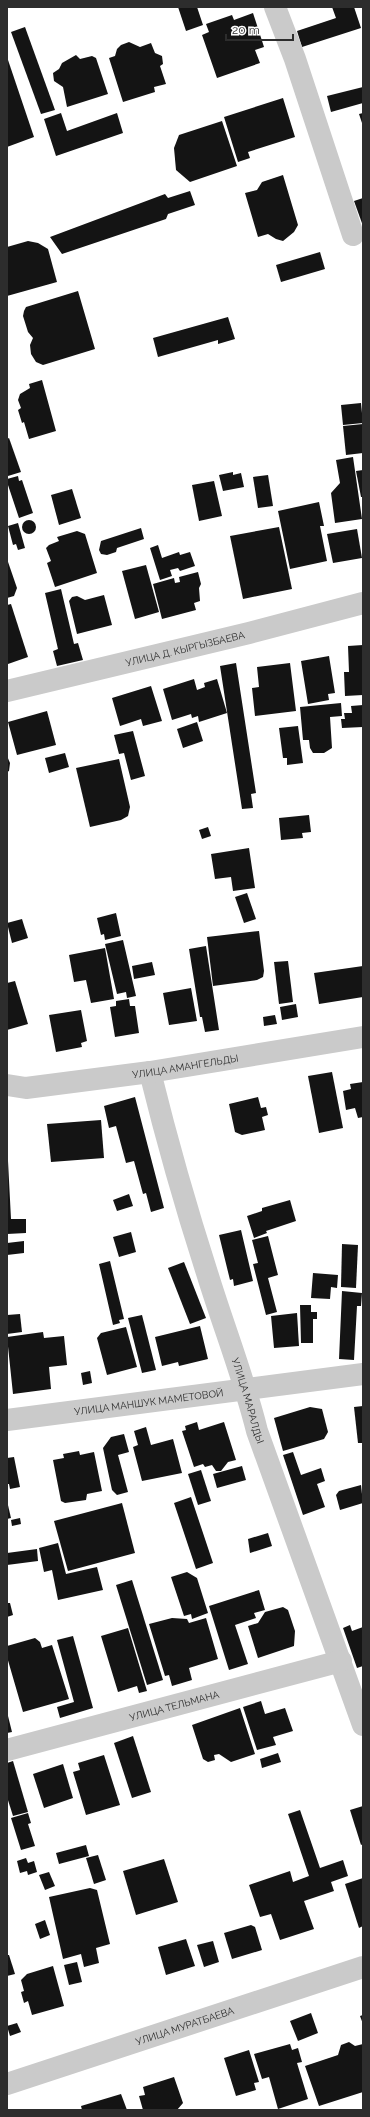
<svg xmlns="http://www.w3.org/2000/svg" width="370" height="2117" font-family="Raleway,sans-serif">
  <rect width="100%" height="100%" fill="#fff"/>
  <g fill="#141414">
    <path d="M 178,7 L 197,7 L 203,25 L 186,31 Z"/>
    <path d="M 332,7 L 354,7 L 361,28 L 302,47 L 297,31 L 336,18 Z"/>
    <path d="M 253,13 L 264,47 L 255,50 L 260,63 L 217,78 L 202,35 L 209,32 L 206,24 L 232,15 L 234,20 Z"/>
    <path d="M 25,27 L 55,110 L 41,114 L 11,32 Z"/>
    <path d="M 129,42 L 140,47 L 151,43 L 155,53 L 162,56 L 163,64 L 160,66 L 166,84 L 154,87 L 155,92 L 123,102 L 109,58 L 115,56 L 117,49 L 121,45 Z"/>
    <path d="M 76,55 L 80,59 L 92,56 L 96,58 L 108,94 L 67,107 L 63,87 L 54,81 L 53,73 L 59,69 L 62,63 Z"/>
    <path d="M 7,57 L 34,137 L 7,147 Z"/>
    <path d="M 363,87 L 363,103 L 331,112 L 327,96 Z"/>
    <path d="M 283,98 L 295,137 L 248,152 L 250,158 L 238,162 L 224,117 Z"/>
    <path d="M 61,113 L 67,131 L 117,113 L 123,133 L 56,156 L 44,119 Z"/>
    <path d="M 363,113 L 363,126 L 359,114 Z"/>
    <path d="M 222,121 L 237,166 L 190,182 L 176,170 L 174,148 L 179,135 Z"/>
    <path d="M 283,175 L 298,225 L 294,232 L 283,241 L 276,239 L 268,234 L 258,237 L 245,193 L 257,190 L 262,182 Z"/>
    <path d="M 190,191 L 195,205 L 168,214 L 166,219 L 62,254 L 50,237 L 165,194 L 168,198 Z"/>
    <path d="M 363,198 L 363,226 L 354,201 Z"/>
    <path d="M 28,241 L 38,243 L 48,249 L 57,282 L 7,296 L 7,247 Z"/>
    <path d="M 320,252 L 325,269 L 281,282 L 276,265 Z"/>
    <path d="M 78,291 L 95,349 L 43,365 L 36,362 L 31,354 L 30,345 L 33,338 L 28,332 L 23,316 L 24,311 L 26,307 Z"/>
    <path d="M 228,317 L 235,339 L 218,344 L 218,340 L 158,357 L 153,338 Z"/>
    <path d="M 42,380 L 56,431 L 29,439 L 24,422 L 22,423 L 18,410 L 21,408 L 18,400 L 20,394 L 30,388 L 29,384 Z"/>
    <path d="M 361,403 L 363,423 L 343,425 L 341,405 Z"/>
    <path d="M 363,424 L 363,453 L 346,455 L 343,426 Z"/>
    <path d="M 9,438 L 21,472 L 8,476 L 7,439 Z"/>
    <path d="M 353,457 L 362,519 L 335,523 L 331,493 L 340,483 L 336,460 Z"/>
    <path d="M 363,470 L 363,497 L 361,497 L 356,471 Z"/>
    <path d="M 233,472 L 233,475 L 241,473 L 244,487 L 223,491 L 219,475 Z"/>
    <path d="M 268,475 L 273,506 L 258,508 L 253,477 Z"/>
    <path d="M 18,476 L 19,481 L 22,480 L 33,513 L 19,518 L 7,482 L 7,479 Z"/>
    <path d="M 214,481 L 222,516 L 199,521 L 192,485 Z"/>
    <path d="M 72,489 L 81,518 L 59,525 L 51,495 Z"/>
    <path d="M 319,502 L 324,526 L 320,526 L 327,561 L 290,569 L 278,511 Z"/>
    <circle cx="29" cy="527" r="7"/>
    <path d="M 18,523 L 25,548 L 18,550 L 16,544 L 13,545 L 8,526 Z"/>
    <path d="M 279,527 L 292,589 L 243,599 L 230,536 Z"/>
    <path d="M 141,528 L 144,539 L 117,548 L 116,552 L 107,555 L 101,554 L 99,550 L 101,541 Z"/>
    <path d="M 357,529 L 362,558 L 333,563 L 327,534 Z"/>
    <path d="M 77,531 L 85,534 L 97,573 L 55,587 L 47,563 L 51,561 L 46,548 L 49,545 L 59,541 L 57,537 Z"/>
    <path d="M 158,545 L 162,558 L 179,552 L 180,555 L 190,552 L 195,566 L 180,571 L 178,568 L 170,570 L 172,576 L 160,580 L 150,548 Z"/>
    <path d="M 7,559 L 17,588 L 14,596 L 7,598 Z"/>
    <path d="M 146,565 L 159,612 L 135,619 L 122,571 Z"/>
    <path d="M 198,572 L 201,584 L 199,588 L 200,601 L 194,603 L 196,610 L 162,619 L 153,584 L 174,578 L 175,583 L 180,582 L 179,577 Z"/>
    <path d="M 61,589 L 74,644 L 78,643 L 83,660 L 57,666 L 53,651 L 58,649 L 45,593 Z"/>
    <path d="M 104,595 L 112,625 L 77,634 L 69,601 L 72,597 L 77,596 L 85,600 Z"/>
    <path d="M 11,604 L 28,657 L 8,664 L 7,605 Z"/>
    <path d="M 363,645 L 363,695 L 345,696 L 344,672 L 349,672 L 348,646 Z"/>
    <path d="M 329,656 L 335,693 L 328,694 L 329,700 L 308,704 L 301,661 Z"/>
    <path d="M 236,663 L 256,793 L 251,794 L 253,808 L 242,809 L 220,666 Z"/>
    <path d="M 290,663 L 296,711 L 255,716 L 252,688 L 259,687 L 257,667 Z"/>
    <path d="M 194,679 L 197,690 L 205,687 L 204,683 L 217,679 L 227,713 L 199,722 L 198,716 L 192,718 L 191,714 L 172,720 L 163,689 Z"/>
    <path d="M 151,686 L 162,721 L 143,726 L 141,719 L 120,726 L 112,698 Z"/>
    <path d="M 341,703 L 342,716 L 330,717 L 332,748 L 324,753 L 313,753 L 310,748 L 309,740 L 303,740 L 300,707 Z"/>
    <path d="M 363,705 L 363,727 L 342,728 L 341,719 L 345,719 L 344,713 L 352,713 L 351,706 Z"/>
    <path d="M 47,711 L 56,745 L 17,755 L 8,722 Z"/>
    <path d="M 197,722 L 203,741 L 183,748 L 177,729 Z"/>
    <path d="M 298,726 L 303,763 L 287,765 L 287,758 L 283,758 L 279,728 Z"/>
    <path d="M 133,731 L 145,776 L 131,780 L 124,753 L 119,754 L 114,735 Z"/>
    <path d="M 65,753 L 69,767 L 49,773 L 45,758 Z"/>
    <path d="M 7,756 L 10,763 L 9,771 L 7,772 Z"/>
    <path d="M 119,759 L 130,807 L 128,816 L 121,820 L 90,827 L 76,768 Z"/>
    <path d="M 309,815 L 311,832 L 302,833 L 303,838 L 281,840 L 279,818 Z"/>
    <path d="M 208,827 L 211,836 L 202,839 L 199,830 Z"/>
    <path d="M 249,848 L 255,888 L 233,891 L 231,877 L 215,879 L 211,854 Z"/>
    <path d="M 247,893 L 256,919 L 244,923 L 235,897 Z"/>
    <path d="M 116,913 L 121,936 L 105,940 L 104,934 L 101,935 L 97,918 Z"/>
    <path d="M 22,919 L 28,938 L 12,943 L 7,923 Z"/>
    <path d="M 259,931 L 264,971 L 263,977 L 257,980 L 213,986 L 207,937 Z"/>
    <path d="M 123,940 L 136,996 L 127,998 L 126,992 L 117,994 L 105,944 Z"/>
    <path d="M 206,946 L 219,1030 L 205,1032 L 202,1017 L 200,1017 L 189,949 Z"/>
    <path d="M 105,948 L 114,999 L 91,1003 L 86,980 L 74,982 L 69,955 Z"/>
    <path d="M 288,961 L 293,1002 L 279,1004 L 274,962 Z"/>
    <path d="M 152,962 L 155,975 L 134,979 L 132,966 Z"/>
    <path d="M 363,966 L 363,997 L 319,1004 L 314,973 Z"/>
    <path d="M 15,981 L 28,1024 L 7,1030 L 7,983 Z"/>
    <path d="M 191,988 L 197,1021 L 169,1025 L 163,993 Z"/>
    <path d="M 129,999 L 130,1006 L 135,1006 L 139,1033 L 115,1037 L 110,1007 L 116,1006 L 116,1001 Z"/>
    <path d="M 296,1004 L 298,1017 L 282,1020 L 280,1007 Z"/>
    <path d="M 81,1010 L 87,1041 L 81,1043 L 82,1047 L 56,1052 L 49,1015 Z"/>
    <path d="M 275,1015 L 277,1024 L 264,1026 L 263,1017 Z"/>
    <path d="M 332,1072 L 343,1128 L 319,1133 L 308,1076 Z"/>
    <path d="M 363,1082 L 363,1117 L 358,1118 L 355,1108 L 346,1110 L 343,1091 L 351,1089 L 350,1084 Z"/>
    <path d="M 135,1097 L 164,1208 L 151,1212 L 146,1193 L 143,1194 L 134,1161 L 126,1163 L 116,1126 L 109,1128 L 104,1106 Z"/>
    <path d="M 258,1097 L 261,1108 L 266,1107 L 268,1115 L 262,1117 L 265,1130 L 242,1135 L 235,1132 L 229,1104 Z"/>
    <path d="M 101,1120 L 104,1158 L 51,1162 L 47,1124 Z"/>
    <path d="M 8,1161 L 11,1219 L 26,1219 L 26,1233 L 7,1234 Z"/>
    <path d="M 129,1194 L 133,1206 L 117,1211 L 113,1200 Z"/>
    <path d="M 290,1200 L 296,1221 L 266,1231 L 267,1233 L 254,1238 L 247,1216 L 262,1211 L 262,1208 Z"/>
    <path d="M 241,1230 L 253,1281 L 234,1286 L 233,1279 L 230,1280 L 219,1235 Z"/>
    <path d="M 131,1232 L 136,1252 L 119,1257 L 113,1237 Z"/>
    <path d="M 268,1236 L 278,1275 L 268,1278 L 277,1312 L 266,1315 L 253,1264 L 258,1263 L 252,1240 Z"/>
    <path d="M 24,1241 L 24,1253 L 7,1255 L 7,1243 Z"/>
    <path d="M 342,1244 L 358,1245 L 356,1288 L 341,1287 Z"/>
    <path d="M 110,1261 L 124,1319 L 119,1320 L 120,1323 L 113,1325 L 99,1264 Z"/>
    <path d="M 184,1262 L 206,1318 L 190,1324 L 168,1268 Z"/>
    <path d="M 313,1273 L 338,1275 L 337,1288 L 331,1287 L 330,1299 L 311,1298 Z"/>
    <path d="M 342,1291 L 362,1293 L 361,1306 L 357,1306 L 354,1360 L 339,1359 Z"/>
    <path d="M 300,1305 L 311,1305 L 311,1312 L 317,1312 L 317,1319 L 313,1319 L 313,1343 L 301,1343 Z"/>
    <path d="M 297,1313 L 299,1346 L 274,1348 L 271,1316 Z"/>
    <path d="M 20,1314 L 22,1332 L 7,1334 L 7,1315 Z"/>
    <path d="M 142,1315 L 156,1370 L 142,1373 L 128,1318 Z"/>
    <path d="M 200,1326 L 208,1359 L 179,1366 L 178,1362 L 162,1366 L 155,1337 Z"/>
    <path d="M 126,1327 L 137,1367 L 107,1375 L 97,1338 L 101,1333 Z"/>
    <path d="M 43,1332 L 44,1338 L 64,1336 L 67,1365 L 49,1367 L 51,1389 L 13,1394 L 7,1337 Z"/>
    <path d="M 90,1371 L 92,1383 L 83,1385 L 81,1373 Z"/>
    <path d="M 363,1406 L 363,1443 L 358,1443 L 354,1407 Z"/>
    <path d="M 310,1407 L 322,1409 L 328,1432 L 324,1439 L 283,1451 L 274,1418 Z"/>
    <path d="M 197,1422 L 199,1430 L 224,1422 L 236,1460 L 228,1462 L 221,1471 L 216,1471 L 212,1465 L 205,1467 L 203,1464 L 194,1467 L 182,1431 L 186,1430 L 185,1426 Z"/>
    <path d="M 146,1427 L 151,1445 L 173,1439 L 182,1473 L 142,1481 L 133,1447 L 138,1445 L 134,1431 Z"/>
    <path d="M 124,1434 L 129,1452 L 118,1455 L 128,1492 L 117,1495 L 112,1490 L 103,1448 L 111,1437 Z"/>
    <path d="M 79,1451 L 80,1455 L 94,1452 L 102,1491 L 87,1494 L 86,1500 L 65,1503 L 61,1501 L 53,1460 L 64,1458 L 63,1454 Z"/>
    <path d="M 293,1452 L 301,1475 L 321,1468 L 325,1481 L 317,1484 L 325,1507 L 303,1515 L 283,1455 Z"/>
    <path d="M 14,1457 L 20,1487 L 10,1489 L 9,1484 L 7,1484 L 7,1458 Z"/>
    <path d="M 242,1466 L 246,1480 L 217,1488 L 213,1474 Z"/>
    <path d="M 201,1470 L 211,1501 L 198,1505 L 188,1474 Z"/>
    <path d="M 361,1485 L 363,1503 L 340,1510 L 336,1495 L 339,1491 Z"/>
    <path d="M 191,1497 L 213,1563 L 196,1569 L 174,1503 Z"/>
    <path d="M 7,1501 L 11,1518 L 7,1519 Z"/>
    <path d="M 122,1503 L 135,1553 L 68,1571 L 54,1521 Z"/>
    <path d="M 20,1518 L 21,1524 L 12,1526 L 11,1520 Z"/>
    <path d="M 268,1533 L 272,1546 L 250,1553 L 248,1539 Z"/>
    <path d="M 58,1543 L 66,1574 L 97,1567 L 103,1590 L 58,1600 L 52,1570 L 44,1572 L 39,1548 Z"/>
    <path d="M 37,1549 L 38,1561 L 7,1565 L 7,1553 Z"/>
    <path d="M 187,1572 L 197,1578 L 208,1613 L 192,1619 L 191,1614 L 184,1616 L 171,1577 Z"/>
    <path d="M 132,1580 L 163,1680 L 147,1685 L 116,1585 Z"/>
    <path d="M 259,1590 L 265,1610 L 254,1613 L 256,1618 L 235,1625 L 248,1664 L 229,1670 L 209,1606 Z"/>
    <path d="M 7,1603 L 10,1603 L 13,1615 L 7,1617 Z"/>
    <path d="M 283,1607 L 288,1610 L 295,1631 L 294,1646 L 258,1658 L 248,1626 L 258,1623 L 265,1612 Z"/>
    <path d="M 172,1618 L 187,1619 L 189,1623 L 206,1618 L 218,1659 L 189,1668 L 192,1680 L 172,1686 L 169,1675 L 165,1676 L 149,1624 Z"/>
    <path d="M 350,1625 L 352,1631 L 363,1627 L 363,1666 L 357,1668 L 343,1628 Z"/>
    <path d="M 128,1628 L 147,1691 L 139,1693 L 137,1686 L 118,1692 L 101,1636 Z"/>
    <path d="M 73,1636 L 93,1708 L 60,1718 L 57,1707 L 74,1702 L 57,1640 Z"/>
    <path d="M 35,1638 L 40,1642 L 42,1648 L 52,1645 L 69,1699 L 23,1712 L 7,1657 L 7,1646 Z"/>
    <path d="M 261,1701 L 265,1714 L 285,1708 L 293,1731 L 273,1737 L 276,1745 L 257,1750 L 243,1707 Z"/>
    <path d="M 240,1708 L 255,1754 L 231,1762 L 219,1754 L 214,1755 L 215,1760 L 208,1762 L 203,1759 L 192,1725 Z"/>
    <path d="M 7,1712 L 12,1732 L 7,1733 Z"/>
    <path d="M 133,1736 L 151,1792 L 132,1798 L 114,1743 Z"/>
    <path d="M 278,1753 L 281,1762 L 262,1768 L 260,1759 Z"/>
    <path d="M 104,1755 L 120,1805 L 86,1815 L 73,1772 L 80,1770 L 78,1763 Z"/>
    <path d="M 13,1761 L 28,1812 L 13,1816 L 7,1797 L 7,1763 Z"/>
    <path d="M 63,1764 L 73,1798 L 44,1808 L 33,1774 Z"/>
    <path d="M 363,1806 L 363,1844 L 361,1845 L 350,1810 Z"/>
    <path d="M 300,1810 L 320,1868 L 343,1860 L 348,1876 L 331,1882 L 334,1891 L 304,1901 L 314,1929 L 280,1940 L 271,1914 L 260,1917 L 249,1885 L 290,1871 L 293,1882 L 309,1876 L 288,1814 Z"/>
    <path d="M 28,1813 L 31,1823 L 28,1824 L 35,1846 L 21,1850 L 11,1818 Z"/>
    <path d="M 86,1845 L 89,1856 L 59,1864 L 56,1853 Z"/>
    <path d="M 98,1855 L 106,1880 L 94,1884 L 86,1858 Z"/>
    <path d="M 26,1858 L 28,1863 L 34,1861 L 37,1872 L 28,1875 L 27,1871 L 20,1873 L 17,1861 Z"/>
    <path d="M 164,1859 L 178,1902 L 136,1915 L 123,1871 Z"/>
    <path d="M 49,1872 L 55,1886 L 45,1890 L 39,1875 Z"/>
    <path d="M 363,1878 L 363,1926 L 359,1928 L 345,1884 Z"/>
    <path d="M 90,1888 L 97,1890 L 110,1944 L 96,1948 L 99,1963 L 84,1967 L 81,1954 L 63,1959 L 49,1897 Z"/>
    <path d="M 45,1920 L 50,1935 L 40,1939 L 35,1924 Z"/>
    <path d="M 251,1925 L 255,1927 L 262,1950 L 232,1959 L 224,1933 Z"/>
    <path d="M 186,1939 L 195,1966 L 166,1975 L 158,1947 Z"/>
    <path d="M 213,1941 L 219,1962 L 204,1967 L 197,1945 Z"/>
    <path d="M 7,1955 L 9,1955 L 15,1974 L 7,1976 Z"/>
    <path d="M 77,1962 L 82,1982 L 69,1985 L 64,1965 Z"/>
    <path d="M 53,1966 L 64,2006 L 32,2015 L 28,2001 L 24,2003 L 21,1992 L 24,1991 L 21,1980 L 27,1974 Z"/>
    <path d="M 311,2013 L 318,2033 L 298,2041 L 290,2021 Z"/>
    <path d="M 363,2015 L 363,2024 L 360,2016 Z"/>
    <path d="M 17,2023 L 21,2032 L 10,2036 L 7,2026 Z"/>
    <path d="M 349,2042 L 355,2046 L 363,2044 L 363,2092 L 319,2106 L 305,2066 L 338,2055 L 341,2045 Z"/>
    <path d="M 290,2044 L 292,2050 L 298,2048 L 302,2062 L 297,2063 L 308,2099 L 278,2109 L 269,2077 L 262,2079 L 254,2054 Z"/>
    <path d="M 249,2050 L 259,2082 L 254,2083 L 256,2090 L 236,2096 L 224,2058 Z"/>
    <path d="M 174,2077 L 183,2103 L 177,2110 L 143,2110 L 139,2096 L 145,2095 L 143,2087 Z"/>
    <path d="M 121,2094 L 127,2110 L 82,2110 L 81,2106 Z"/>
  </g>
  <g fill="none" stroke-linecap="round" stroke-linejoin="round">
    <g stroke="#cacaca" stroke-width="22">
      <path d="M 275,7 L 295,59 L 353,235"/>
      <path id="s1" d="M 7,691 L 249,633 L 363,603"/>
      <path id="s2" d="M 150,1072 C 167,1141 186,1208 208,1276 C 224,1328 244,1378 257,1431 L 363,1725"/>
      <path id="s3" d="M 7,1085 L 26,1088 L 150,1072 L 363,1037"/>
      <path id="s4" d="M 7,1420 L 363,1374"/>
      <path id="s5" d="M 7,1750 L 341,1661"/>
      <path id="s6" d="M 7,2084 L 363,1967"/>
    </g>
  </g>
  <g text-anchor="middle" stroke-width="4" stroke-linejoin="round" paint-order="stroke">
    <g font-size="10" fill="#2d2d2d" stroke="#fff">
      <text dy="4" stroke="none"><textPath href="#s1" startOffset="183">УЛИЦА Д. КЫРГЫЗБАЕВА</textPath></text>
      <text dy="4" stroke="none"><textPath href="#s3" startOffset="180">УЛИЦА АМАНГЕЛЬДЫ</textPath></text>
      <text dy="4" stroke="none"><textPath href="#s2" startOffset="343">УЛИЦА МАРАЛДЫ</textPath></text>
      <text dy="4" stroke="none"><textPath href="#s4" startOffset="143">УЛИЦА МАНШУК МАМЕТОВОЙ</textPath></text>
      <text dy="4" stroke="none"><textPath href="#s5" startOffset="173">УЛИЦА ТЕЛЬМАНА</textPath></text>
      <text dy="4" stroke="none"><textPath href="#s6" startOffset="187">УЛИЦА МУРАТБАЕВА</textPath></text>
    </g>
  </g>
  <rect width="370" height="2117" fill="none" stroke="#2d2d2d" stroke-width="16"/>
  <path d="M226 34v6h67v-6" fill="none" stroke="#2d2d2d" stroke-width="2"/>
  <text x="232" y="34" font-size="12" fill="#2d2d2d" stroke="#ffffff" stroke-width="3" paint-order="stroke">20 m</text>
</svg>
